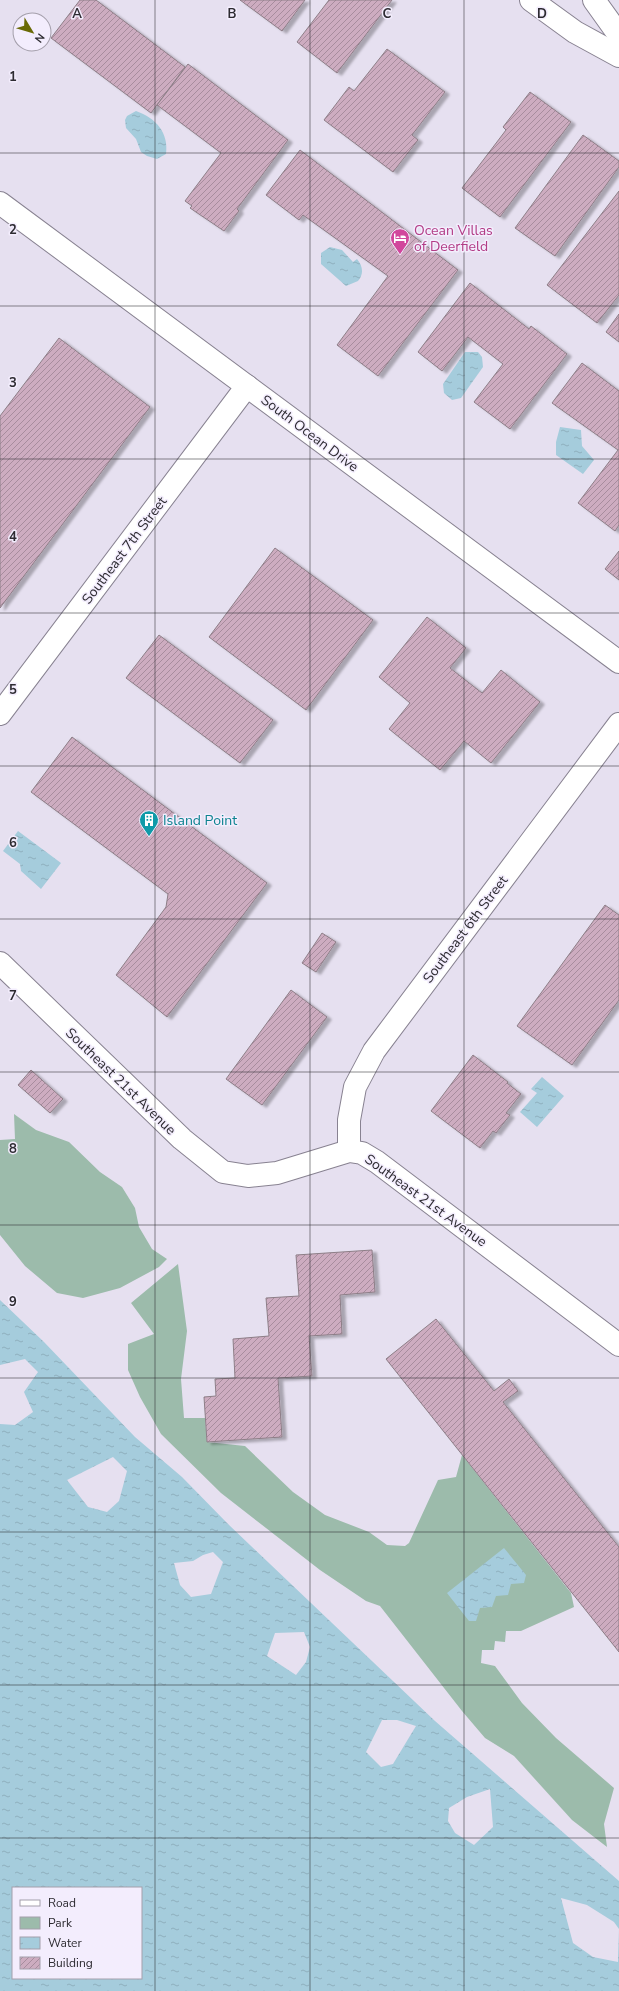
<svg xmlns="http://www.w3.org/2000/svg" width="619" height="1991" font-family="'Nunito Sans',sans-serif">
  <defs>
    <pattern id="water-ripples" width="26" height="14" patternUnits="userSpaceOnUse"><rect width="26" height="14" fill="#a5ccdc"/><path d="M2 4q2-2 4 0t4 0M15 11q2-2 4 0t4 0" fill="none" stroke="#8eafbd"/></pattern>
    <pattern id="building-hatch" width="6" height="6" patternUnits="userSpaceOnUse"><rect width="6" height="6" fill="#cdacc0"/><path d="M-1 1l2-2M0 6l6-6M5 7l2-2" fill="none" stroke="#a78c9d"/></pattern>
    <filter id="shadow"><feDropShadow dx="4.5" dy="2.5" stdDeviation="1" flood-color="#0004"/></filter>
  </defs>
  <rect width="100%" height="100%" fill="#e6e0f0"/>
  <g fill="#9cbbab">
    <path d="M 14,1114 L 36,1130 L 69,1142 L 100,1172 L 122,1187 L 135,1208 L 139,1227 L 152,1249 L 167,1259 L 159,1267 L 120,1288 L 83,1298 L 57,1293 L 25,1266 L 0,1235 L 0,1140 L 15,1139 Z"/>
    <path d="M 178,1264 L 187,1331 L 181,1379 L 184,1418 L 205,1418 L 207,1442 L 245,1446 L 293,1492 L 325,1515 L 369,1532 L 387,1545 L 405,1546 L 409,1543 L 438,1480 L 456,1477 L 462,1455 L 571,1593 L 574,1607 L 521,1631 L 506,1631 L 505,1642 L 495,1641 L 494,1650 L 482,1650 L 481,1663 L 495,1666 L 522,1703 L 556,1738 L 614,1788 L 604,1824 L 607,1847 L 572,1820 L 514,1756 L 485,1738 L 462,1711 L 380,1606 L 366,1601 L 320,1570 L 221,1493 L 161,1434 L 140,1397 L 128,1370 L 128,1344 L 154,1334 L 131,1303 Z"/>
  </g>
  <g fill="url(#water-ripples)" fill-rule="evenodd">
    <path d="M 136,111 C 156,118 169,133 166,154 L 157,159 L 147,156 L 141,152 L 136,139 L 126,128 L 125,120 L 127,116 Z"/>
    <path d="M 330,247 L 342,250 L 353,262 L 357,259 C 363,266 364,274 358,281 L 346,286 L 321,264 L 321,253 Z"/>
    <path d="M 465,352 L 478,352 L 482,357 L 483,367 L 461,398 L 452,400 L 444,393 L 443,384 Z"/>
    <path d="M 560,427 L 581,430 L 582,446 L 594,460 L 583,474 L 556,455 L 556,442 Z"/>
    <path d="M 18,831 L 61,863 L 41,889 L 21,871 L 20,864 L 3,851 Z"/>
    <path d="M 542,1077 L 564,1096 L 537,1127 L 520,1112 L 537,1093 L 531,1089 Z"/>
    <path d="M 0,1300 L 44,1342 L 135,1437 L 182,1477 L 228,1524 L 435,1721 L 619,1881 L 619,1991 L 0,1991 ZM 13,1888 L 141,1888 L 141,1978 L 13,1978 Z"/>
    <path d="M 504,1548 L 526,1575 L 524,1583 L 511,1584 L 508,1595 L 496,1596 L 492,1607 L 480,1608 L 476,1621 L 469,1621 L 447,1593 Z"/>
  </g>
  <g fill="#e6e0f0">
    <path d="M 25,1359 L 38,1372 L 24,1392 L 33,1412 L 15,1425 L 0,1424 L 0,1365 Z"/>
    <path d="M 113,1457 L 127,1471 L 119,1501 L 107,1512 L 88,1507 L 67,1480 Z"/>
    <path d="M 213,1552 L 223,1562 L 211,1594 L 191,1597 L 180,1585 L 174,1563 L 193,1561 L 203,1555 Z"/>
    <path d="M 304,1632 L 310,1647 L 306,1662 L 296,1675 L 267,1656 L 275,1633 Z"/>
    <path d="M 382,1720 L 397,1720 L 416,1726 L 393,1764 L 381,1767 L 366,1752 Z"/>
    <path d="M 490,1789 L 493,1827 L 474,1845 L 455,1833 L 448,1821 L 449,1808 L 467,1797 Z"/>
    <path d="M 561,1898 L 587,1905 L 614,1922 L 619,1929 L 618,1962 L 593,1957 L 573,1943 Z"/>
  </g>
  <g fill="url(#building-hatch)" stroke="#8d7e87" filter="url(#shadow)">
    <path d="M 80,0 L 96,0 L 185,67 L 151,113 L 51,38 Z"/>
    <path d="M 240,0 L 305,0 L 282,31 Z"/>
    <path d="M 329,0 L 392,0 L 337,73 L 297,42 Z"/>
    <path d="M 387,49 L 445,92 L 412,135 L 418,140 L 393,172 L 324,120 L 349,87 L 354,91 Z"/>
    <path d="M 188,64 L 288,140 L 237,209 L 239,211 L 224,231 L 190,208 L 192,206 L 185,201 L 221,153 L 157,105 Z"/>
    <path d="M 530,92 L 571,122 L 500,217 L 462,188 L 506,130 L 503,127 Z"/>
    <path d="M 583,135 L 619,161 L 619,167 L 555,256 L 515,228 Z"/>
    <path d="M 300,150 L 458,270 L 378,376 L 337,345 L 388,276 L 303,215 L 299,220 L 266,195 Z"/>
    <path d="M 619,191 L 619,295 L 597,323 L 547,285 Z"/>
    <path d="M 470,283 L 529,329 L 531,326 L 567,354 L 510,429 L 474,402 L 503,364 L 468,337 L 442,371 L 418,352 Z"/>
    <path d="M 619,314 L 619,342 L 606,332 Z"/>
    <path d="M 59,338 L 150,407 L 0,608 L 0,416 Z"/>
    <path d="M 582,363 L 619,391 L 619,525 L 615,531 L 578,503 L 618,450 L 552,403 Z"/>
    <path d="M 275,548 L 373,620 L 306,710 L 209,637 Z"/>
    <path d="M 619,551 L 619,580 L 605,569 Z"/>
    <path d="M 427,617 L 466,648 L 450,668 L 482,693 L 501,670 L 540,702 L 491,763 L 464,741 L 440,770 L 389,729 L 410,703 L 379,677 Z"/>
    <path d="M 159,635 L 273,720 L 240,763 L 126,678 Z"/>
    <path d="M 72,737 L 267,883 L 167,1017 L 116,975 L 166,907 L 168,894 L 31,792 Z"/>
    <path d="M 605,905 L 619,915 L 619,1000 L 572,1065 L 517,1026 Z"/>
    <path d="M 322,933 L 336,942 L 316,972 L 302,963 Z"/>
    <path d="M 291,990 L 327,1017 L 262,1105 L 226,1079 Z"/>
    <path d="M 473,1055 L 508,1082 L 507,1083 L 521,1094 L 506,1113 L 510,1115 L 496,1133 L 493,1131 L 480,1148 L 431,1111 Z"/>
    <path d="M 31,1070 L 63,1099 L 50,1113 L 18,1085 Z"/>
    <path d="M 372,1250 L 375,1292 L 340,1295 L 342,1334 L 309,1336 L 312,1376 L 278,1378 L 282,1437 L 207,1442 L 204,1397 L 216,1396 L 215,1379 L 235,1378 L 233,1339 L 269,1336 L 266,1298 L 299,1296 L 296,1255 Z"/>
    <path d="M 436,1319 L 494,1391 L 509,1379 L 518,1391 L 503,1402 L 619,1547 L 619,1652 L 386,1359 Z"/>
  </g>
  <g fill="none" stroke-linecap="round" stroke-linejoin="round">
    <defs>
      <g id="street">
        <path d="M 531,0 L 575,32 L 619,56"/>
        <path d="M 594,0 L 619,35"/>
        <path d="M 0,714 L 247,386"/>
        <path d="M 0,963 L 182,1139 L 223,1172 L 248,1176 L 277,1173 L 349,1151 L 362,1153 L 377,1162 L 619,1345"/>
        <path d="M 349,1151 L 349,1120 L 355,1087 L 374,1051 L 619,724"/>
      </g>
      <path id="secondary" d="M 0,203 L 619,662"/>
    </defs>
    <use href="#street" stroke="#888291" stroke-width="24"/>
    <use href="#secondary" stroke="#888291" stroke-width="24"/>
    <use href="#street" stroke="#fff" stroke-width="22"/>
    <use href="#secondary" stroke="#fff" stroke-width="22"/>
  </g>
  <path fill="none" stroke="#2d2b31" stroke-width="1" stroke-opacity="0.55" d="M 155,0 L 155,1991M 310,0 L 310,1991M 464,0 L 464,1991M 0,153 L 619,153M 0,306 L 619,306M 0,459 L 619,459M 0,613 L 619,613M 0,766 L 619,766M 0,919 L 619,919M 0,1072 L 619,1072M 0,1225 L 619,1225M 0,1378 L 619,1378M 0,1532 L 619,1532M 0,1685 L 619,1685M 0,1838 L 619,1838"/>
  <defs>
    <symbol id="hotel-pin" viewBox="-11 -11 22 30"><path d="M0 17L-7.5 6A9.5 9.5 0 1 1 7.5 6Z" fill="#d1479c" stroke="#f3edfd"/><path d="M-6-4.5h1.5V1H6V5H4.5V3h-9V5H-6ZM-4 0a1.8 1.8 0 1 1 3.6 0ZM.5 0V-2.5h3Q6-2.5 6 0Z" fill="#fff"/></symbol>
    <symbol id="building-pin" viewBox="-11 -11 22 30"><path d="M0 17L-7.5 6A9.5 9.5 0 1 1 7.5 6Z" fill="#0f9aa8" stroke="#f3edfd"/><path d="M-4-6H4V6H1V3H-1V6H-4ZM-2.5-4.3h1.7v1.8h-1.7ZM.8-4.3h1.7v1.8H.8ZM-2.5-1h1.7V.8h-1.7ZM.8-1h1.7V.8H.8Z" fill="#fff"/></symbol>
  </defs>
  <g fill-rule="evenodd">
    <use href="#hotel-pin" x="389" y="227" width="22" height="30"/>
    <use href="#building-pin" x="138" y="809" width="22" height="30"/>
  </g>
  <g text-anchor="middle" stroke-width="3" stroke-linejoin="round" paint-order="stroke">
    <g font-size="14" fill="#b23c85" stroke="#f3edfd" text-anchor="start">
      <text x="414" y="235">Ocean Villas<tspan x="414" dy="16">of Deerfield</tspan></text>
    </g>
    <g font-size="14" fill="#2d2b31" stroke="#f3edfd">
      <text transform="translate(310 433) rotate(37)" y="5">South Ocean Drive</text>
      <text transform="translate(124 550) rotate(-53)" y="5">Southeast 7th Street</text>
      <text transform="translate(465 929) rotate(-53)" y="5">Southeast 6th Street</text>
      <text transform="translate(121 1081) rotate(44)" y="5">Southeast 21st Avenue</text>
      <text transform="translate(426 1200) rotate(36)" y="5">Southeast 21st Avenue</text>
    </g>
    <g font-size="14" fill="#0d838f" stroke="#f3edfd" text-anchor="start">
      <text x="163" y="825">Island Point</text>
    </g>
  </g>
  <g font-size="13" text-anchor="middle" font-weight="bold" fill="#2d2b31" stroke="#f3edfd" stroke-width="3" stroke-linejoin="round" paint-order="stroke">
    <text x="77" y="18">A</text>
    <text x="232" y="18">B</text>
    <text x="387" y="18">C</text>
    <text x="542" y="18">D</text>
    <text x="13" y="81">1</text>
    <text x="13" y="234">2</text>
    <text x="13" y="387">3</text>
    <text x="13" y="541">4</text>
    <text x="13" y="694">5</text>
    <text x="13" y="847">6</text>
    <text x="13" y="1000">7</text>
    <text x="13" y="1153">8</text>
    <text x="13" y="1306">9</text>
  </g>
  <rect x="12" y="1887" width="130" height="92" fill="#f3edfd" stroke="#a49fab"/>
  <rect x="20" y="1900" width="20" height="6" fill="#ffffff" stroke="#a49fab"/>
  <text x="48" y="1907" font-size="12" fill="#2d2b31">Road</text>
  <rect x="20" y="1917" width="20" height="12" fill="#9cbbab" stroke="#a49fab"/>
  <text x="48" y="1927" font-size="12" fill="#2d2b31">Park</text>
  <rect x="20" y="1937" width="20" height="12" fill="url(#water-ripples)" stroke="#a49fab"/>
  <text x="48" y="1947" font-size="12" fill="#2d2b31">Water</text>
  <rect x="20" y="1957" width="20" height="12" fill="url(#building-hatch)" stroke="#a49fab"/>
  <text x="48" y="1967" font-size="12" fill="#2d2b31">Building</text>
  <g transform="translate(32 32) rotate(128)"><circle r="19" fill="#f3edfd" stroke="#a49fab"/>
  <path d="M0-3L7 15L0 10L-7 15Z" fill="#6a6a06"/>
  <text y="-6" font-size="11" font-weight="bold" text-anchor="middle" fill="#2d2b31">N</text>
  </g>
</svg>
